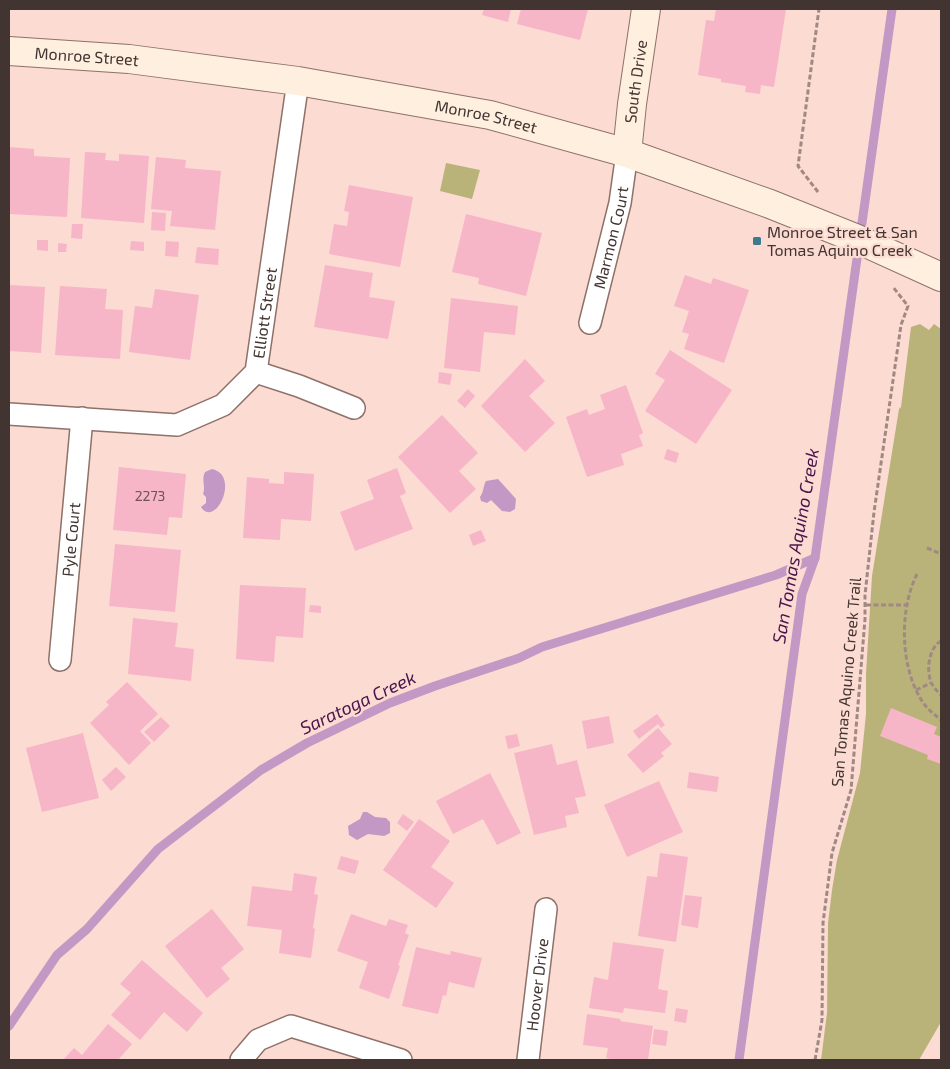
<svg xmlns="http://www.w3.org/2000/svg" width="950" height="1069" font-family="'Exo 2',sans-serif">
  <rect width="100%" height="100%" fill="#fcdbd2"/>
  <g fill="#bab379">
    <path d="M 446,163 L 480,170 L 472,199 L 440,191 Z"/>
    <path d="M 920,324 L 929,330 L 934,324 L 941,329 L 941,1022 L 919,1060 L 821,1060 L 827,1013 L 828,923 L 832,890 L 837,860 L 860,773 L 866,714 L 866,673 L 872,576 L 899,409 L 901,407 L 911,327 Z"/>
  </g>
  <g fill="#c498c4">
    <path d="M 212,469 C 241,475 215,529 201,507 L 206,503 L 206,497 L 203,494 C 206,486 201,481 205,472 Z"/>
    <path d="M 498,479 L 516,499 L 515,509 L 510,512 L 502,511 L 491,500 L 487,503 L 481,501 L 480,497 C 484,492 483,486 486,481 Z"/>
    <path d="M 363,812 L 367,812 L 375,817 L 386,818 L 390,822 L 390,833 L 384,836 L 368,834 L 357,840 L 349,835 L 348,826 L 360,819 Z"/>
  </g>
  <g fill="none" stroke-linecap="round" stroke-linejoin="round">
    <g stroke="#c498c4" stroke-width="9">
      <path d="M 9,1026 L 57,955 L 87,929 L 158,849 L 261,770 L 307,743 L 390,703 L 435,686 L 519,658 L 542,647 L 776,575 L 815,558"/>
      <path d="M 739,1060 L 802,594 L 815,558 L 892,9"/>
    </g>
  </g>
  <g fill="#f7b5c8">
    <path d="M 484,9 L 511,9 L 508,22 L 482,15 Z"/>
    <path d="M 521,9 L 588,9 L 580,40 L 517,24 Z"/>
    <path d="M 716,9 L 786,9 L 774,87 L 761,85 L 760,94 L 745,92 L 746,86 L 721,82 L 721,79 L 698,75 L 706,20 L 714,21 Z"/>
    <path d="M 9,147 L 34,149 L 34,156 L 70,158 L 67,217 L 9,214 Z"/>
    <path d="M 85,152 L 106,153 L 105,160 L 119,161 L 119,154 L 149,156 L 144,223 L 81,218 Z"/>
    <path d="M 156,157 L 186,160 L 185,168 L 221,171 L 215,230 L 170,226 L 172,211 L 151,209 Z"/>
    <path d="M 349,185 L 413,197 L 400,267 L 329,254 L 334,224 L 347,226 L 349,212 L 344,211 Z"/>
    <path d="M 152,212 L 166,213 L 165,231 L 151,230 Z"/>
    <path d="M 466,214 L 542,233 L 526,296 L 478,284 L 479,278 L 452,272 Z"/>
    <path d="M 72,224 L 83,224 L 82,239 L 71,238 Z"/>
    <path d="M 37,240 L 48,240 L 48,251 L 37,250 Z"/>
    <path d="M 131,241 L 144,242 L 144,251 L 130,250 Z"/>
    <path d="M 166,241 L 179,242 L 178,257 L 165,256 Z"/>
    <path d="M 58,243 L 67,244 L 66,252 L 58,252 Z"/>
    <path d="M 197,247 L 219,249 L 218,265 L 195,263 Z"/>
    <path d="M 325,265 L 373,273 L 369,297 L 395,301 L 388,339 L 314,327 Z"/>
    <path d="M 685,275 L 711,284 L 713,278 L 749,290 L 724,363 L 684,349 L 689,334 L 682,332 L 689,311 L 674,306 Z"/>
    <path d="M 9,285 L 45,287 L 41,353 L 9,351 Z"/>
    <path d="M 60,286 L 107,289 L 105,309 L 123,310 L 120,359 L 55,355 Z"/>
    <path d="M 155,289 L 199,295 L 190,360 L 129,352 L 135,306 L 152,308 Z"/>
    <path d="M 451,298 L 518,306 L 515,335 L 484,332 L 480,372 L 444,368 Z"/>
    <path d="M 670,350 L 732,390 L 696,444 L 645,411 L 665,380 L 655,374 Z"/>
    <path d="M 525,359 L 545,381 L 529,396 L 555,423 L 525,452 L 481,406 Z"/>
    <path d="M 439,372 L 452,374 L 450,385 L 438,383 Z"/>
    <path d="M 626,385 L 643,433 L 639,435 L 643,446 L 621,454 L 624,465 L 587,477 L 566,417 L 587,409 L 589,415 L 605,409 L 600,395 Z"/>
    <path d="M 468,389 L 475,396 L 465,408 L 457,401 Z"/>
    <path d="M 442,415 L 478,453 L 459,471 L 476,489 L 450,513 L 398,457 Z"/>
    <path d="M 667,449 L 679,453 L 676,463 L 664,459 Z"/>
    <path d="M 119,467 L 186,474 L 182,518 L 169,517 L 167,535 L 113,530 Z"/>
    <path d="M 397,468 L 406,493 L 400,496 L 413,529 L 355,551 L 340,512 L 374,499 L 367,480 Z"/>
    <path d="M 284,472 L 314,474 L 311,521 L 281,519 L 280,540 L 243,538 L 247,477 L 269,479 L 269,483 L 284,484 Z"/>
    <path d="M 481,530 L 486,541 L 473,546 L 469,535 Z"/>
    <path d="M 115,544 L 181,550 L 175,612 L 109,606 Z"/>
    <path d="M 240,585 L 306,588 L 303,638 L 276,636 L 274,662 L 236,659 Z"/>
    <path d="M 310,605 L 321,606 L 321,613 L 309,612 Z"/>
    <path d="M 133,618 L 178,623 L 175,647 L 194,649 L 191,681 L 128,674 Z"/>
    <path d="M 127,682 L 158,714 L 140,731 L 151,743 L 129,765 L 90,723 L 109,705 L 106,702 Z"/>
    <path d="M 891,708 L 937,727 L 934,734 L 941,737 L 941,764 L 927,759 L 928,755 L 880,736 Z"/>
    <path d="M 657,714 L 665,725 L 661,728 L 658,724 L 639,739 L 633,731 Z"/>
    <path d="M 609,716 L 614,743 L 587,749 L 582,721 Z"/>
    <path d="M 161,717 L 170,726 L 154,742 L 144,732 Z"/>
    <path d="M 658,728 L 672,744 L 661,753 L 664,756 L 643,773 L 627,755 Z"/>
    <path d="M 83,733 L 99,798 L 42,812 L 26,748 Z"/>
    <path d="M 517,734 L 520,746 L 508,749 L 505,736 Z"/>
    <path d="M 552,744 L 557,765 L 577,760 L 586,796 L 575,798 L 579,813 L 565,816 L 567,827 L 534,835 L 514,753 Z"/>
    <path d="M 116,767 L 126,777 L 111,791 L 102,780 Z"/>
    <path d="M 689,772 L 719,777 L 717,792 L 687,788 Z"/>
    <path d="M 490,773 L 521,833 L 497,845 L 483,819 L 453,834 L 436,801 Z"/>
    <path d="M 659,781 L 683,832 L 627,857 L 604,805 Z"/>
    <path d="M 403,814 L 414,822 L 407,831 L 397,823 Z"/>
    <path d="M 419,819 L 450,841 L 431,867 L 454,883 L 436,908 L 383,870 Z"/>
    <path d="M 660,853 L 688,857 L 676,942 L 638,936 L 647,876 L 657,877 Z"/>
    <path d="M 341,856 L 359,861 L 355,874 L 337,869 Z"/>
    <path d="M 294,873 L 317,877 L 314,894 L 318,895 L 313,928 L 315,929 L 311,958 L 279,953 L 282,930 L 247,926 L 252,886 L 292,891 Z"/>
    <path d="M 685,895 L 702,897 L 698,928 L 681,925 Z"/>
    <path d="M 212,909 L 244,949 L 221,968 L 230,979 L 207,998 L 165,946 Z"/>
    <path d="M 351,914 L 386,926 L 389,919 L 408,925 L 405,933 L 409,935 L 398,965 L 400,966 L 389,999 L 359,988 L 368,962 L 337,951 Z"/>
    <path d="M 613,942 L 664,949 L 658,989 L 668,991 L 665,1013 L 624,1008 L 623,1013 L 589,1008 L 594,977 L 608,980 Z"/>
    <path d="M 416,947 L 450,955 L 451,951 L 482,958 L 474,988 L 449,982 L 446,996 L 443,995 L 438,1014 L 402,1006 Z"/>
    <path d="M 142,960 L 203,1013 L 187,1032 L 164,1012 L 140,1040 L 111,1015 L 131,993 L 120,984 Z"/>
    <path d="M 676,1008 L 688,1010 L 686,1023 L 674,1021 Z"/>
    <path d="M 587,1014 L 621,1019 L 620,1021 L 653,1026 L 648,1060 L 610,1060 L 610,1059 L 606,1058 L 608,1048 L 583,1045 Z"/>
    <path d="M 108,1024 L 132,1044 L 118,1060 L 63,1060 L 74,1048 L 82,1055 Z"/>
    <path d="M 654,1029 L 668,1031 L 666,1046 L 652,1044 Z"/>
  </g>
  <g fill="none" stroke-linecap="round" stroke-linejoin="round">
    <defs>
      <g id="street">
        <path id="s1" d="M 590,323 L 620,203 L 627,153"/>
        <path d="M 256,372 L 299,386 L 354,408"/>
        <path id="s2" d="M 9,414 L 177,425 L 223,405 L 256,372 L 298,81"/>
        <path id="s3" d="M 60,660 L 82,418"/>
        <path d="M 241,1060 L 258,1040 L 291,1026 L 401,1060"/>
        <path id="s4" d="M 528,1060 L 546,909"/>
      </g>
      <g id="secondary">
        <path id="s5" d="M 9,51 L 129,59 L 298,81 L 490,115 L 627,153 L 770,204 L 855,238 L 941,277"/>
        <path id="s6" d="M 627,153 L 632,104 L 646,9"/>
      </g>
    </defs>
    <use href="#street" stroke="#8e7169" stroke-width="24"/>
    <use href="#secondary" stroke="#8e7169" stroke-width="30"/>
    <g stroke="#a18983" stroke-width="3" stroke-dasharray="5 2.5" stroke-linecap="butt">
      <path d="M 818,192 L 798,166 L 819,9"/>
      <path d="M 927,548 L 941,554"/>
      <path d="M 917,574 C 899,610 900,667 922,701 C 927,709 934,714 941,720"/>
      <path d="M 866,605 L 907,605"/>
      <path d="M 941,641 C 929,647 926,670 931,682 C 933,687 937,691 941,695"/>
      <path d="M 916,690 L 931,683"/>
      <path d="M 815,1060 L 822,1020 L 823,923 L 832,853 L 851,790 L 865,619 L 865,595 L 874,512 L 901,325 L 908,306 L 893,287"/>
    </g>
    <use href="#street" stroke="#fff" stroke-width="21"/>
    <use href="#secondary" stroke="#feefdf" stroke-width="28"/>
  </g>
  <rect fill="#3d7a90" stroke="#fcdbd2" stroke-width="2" x="752" y="236" width="10" height="10" rx="2.5"/>
  <g text-anchor="middle" stroke-width="4.5" stroke-linejoin="round" paint-order="stroke">
    <g font-size="14" fill="#6f5557">
      <text x="150" y="501">2273</text>
    </g>
    <g font-size="16" fill="#423531" stroke="#fcdbd2">
      <text dy="6" stroke="none"><textPath href="#s5" startOffset="78">Monroe Street</textPath></text>
      <text dy="6" stroke="none"><textPath href="#s6" startOffset="72">South Drive</textPath></text>
      <text dy="6" stroke="none"><textPath href="#s5" startOffset="482">Monroe Street</textPath></text>
      <text dy="6" stroke="none"><textPath href="#s1" startOffset="88">Marmon Court</textPath></text>
      <text dy="6" stroke="none"><textPath href="#s2" startOffset="325">Elliott Street</textPath></text>
      <text dy="6" stroke="none"><textPath href="#s3" startOffset="121">Pyle Court</textPath></text>
      <text transform="translate(846 682) rotate(-85)" y="6">San Tomas Aquino Creek Trail</text>
      <text dy="6" stroke="none"><textPath href="#s4" startOffset="76">Hoover Drive</textPath></text>
    </g>
    <g font-size="16" fill="#423531" stroke="#fcdbd2" text-anchor="start">
      <text x="767" y="238">Monroe Street &amp; San<tspan x="767" dy="18">Tomas Aquino Creek</tspan></text>
    </g>
    <g font-size="18" font-style="italic" fill="#48134a" stroke="#fcdbd2">
      <text transform="translate(796 546) rotate(-80)" y="6">San Tomas Aquino Creek</text>
      <text transform="translate(358 703) rotate(-25)" y="6">Saratoga Creek</text>
    </g>
  </g>
  <rect width="950" height="1069" fill="none" stroke="#423531" stroke-width="20"/>
</svg>
